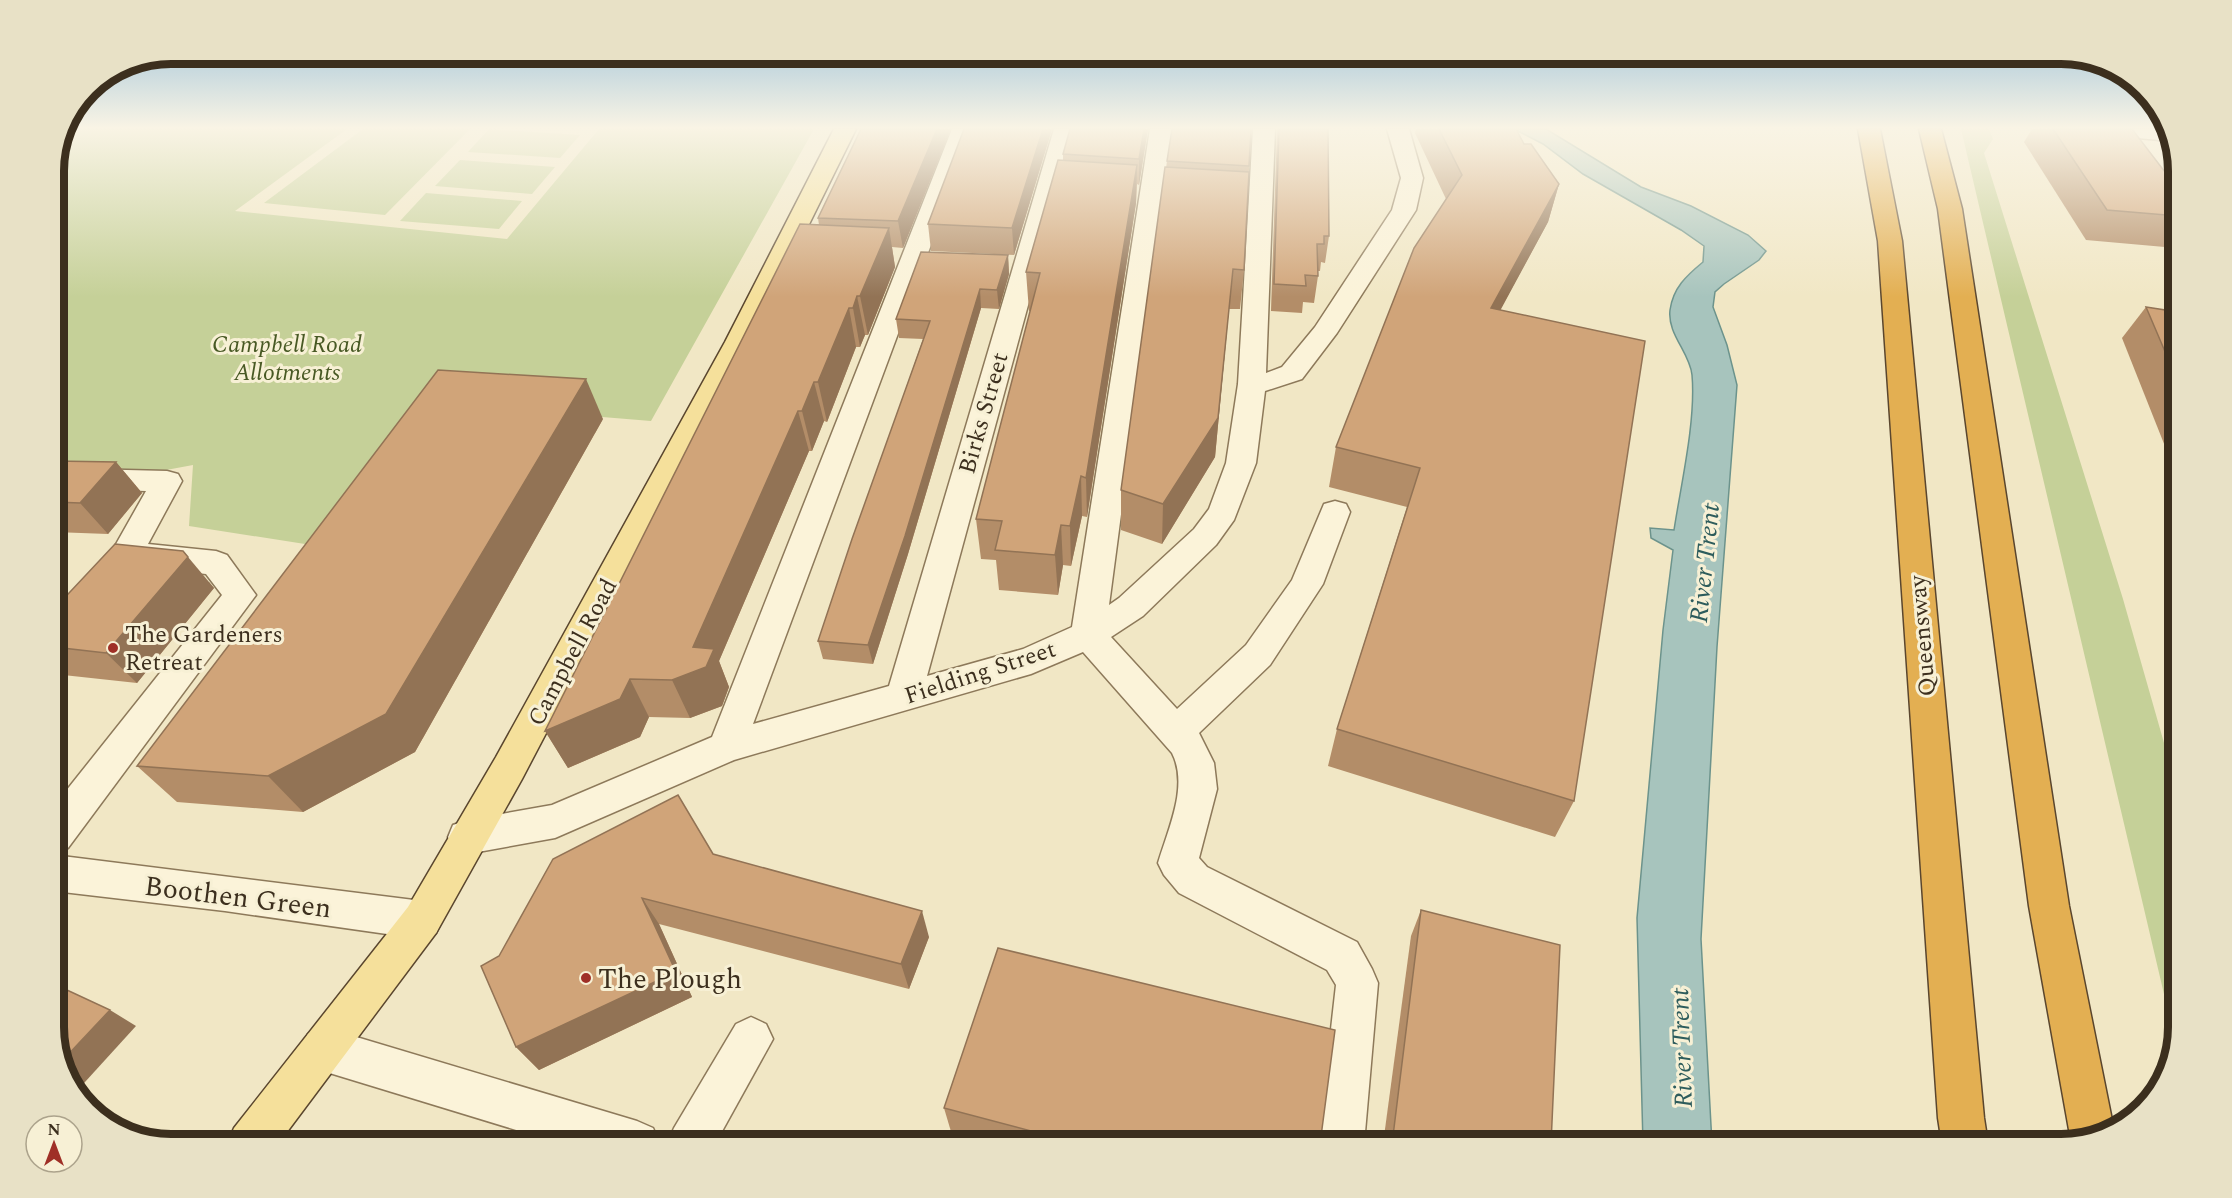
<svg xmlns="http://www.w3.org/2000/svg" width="2232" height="1198" font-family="Spectral,serif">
  <rect width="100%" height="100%" fill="#f1e7c5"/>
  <g fill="#c5d098">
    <path d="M 63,129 L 347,129 L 235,211 L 507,239 L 599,129 L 814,129 L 651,421 L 431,403 L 324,547 L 189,526 L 193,465 L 150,473 L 54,469 L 54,164 Z"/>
    <path d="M 363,129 L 470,129 L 385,215 L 264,203 Z"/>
    <path d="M 489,129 L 580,135 L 560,158 L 468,152 Z"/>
    <path d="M 1961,129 L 1989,129 L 1993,139 L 1984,153 L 2123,599 L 2178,792 L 2178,1027 L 2175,1041 Z"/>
    <path d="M 460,160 L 555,167 L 532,194 L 435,186 Z"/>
    <path d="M 426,193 L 522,201 L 499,229 L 400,221 Z"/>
  </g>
  <path fill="#a7c4bd" stroke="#6c938c" stroke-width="1.5" d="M 1514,129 L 1546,129 L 1641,187 L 1691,206 L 1748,235 L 1766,251 L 1759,260 L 1724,284 L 1715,292 L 1713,307 L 1727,345 L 1737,385 L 1717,647 L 1701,939 L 1712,1144 L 1643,1144 L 1637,918 L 1663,630 L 1673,550 L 1651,538 L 1650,528 L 1674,530 C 1681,484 1696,421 1692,375 C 1690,353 1667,334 1670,310 C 1673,288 1686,276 1703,262 L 1704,246 L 1681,230 L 1583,174 L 1543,144 Z"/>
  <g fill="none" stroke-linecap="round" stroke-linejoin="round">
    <defs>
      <g id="minor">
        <path d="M 952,129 L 974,129 L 753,724 L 889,686 L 1054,129 L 1076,129 L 927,676 L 1023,649 L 1072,627 L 1150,129 L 1172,129 L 1109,605 L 1119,598 L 1194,529 L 1209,509 L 1226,463 L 1238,384 L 1253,129 L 1275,129 L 1266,373 L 1282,367 L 1315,327 L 1392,210 L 1401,178 L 1387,129 L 1409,129 L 1423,178 L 1416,210 L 1337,333 L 1302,379 L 1265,391 L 1256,463 L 1234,520 L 1216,545 L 1143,616 L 1111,637 L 1177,709 L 1246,645 L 1292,580 L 1324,504 L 1335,501 L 1346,504 L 1350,512 L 1323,584 L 1270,665 L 1199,733 L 1214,763 L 1217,789 L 1199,858 L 1207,867 L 1357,942 L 1372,969 L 1378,983 L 1364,1144 L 1318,1144 L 1336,985 L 1327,970 L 1179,893 L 1164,875 L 1158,863 C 1168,829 1189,786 1172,753 L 1083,652 L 1031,674 L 734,760 L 555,838 L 467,854 L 453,849 L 448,837 L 453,825 L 467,820 L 552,805 L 712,737 Z"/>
        <path d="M 2105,129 L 2166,129 L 2170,141 L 2116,136 L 2108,134 Z"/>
        <path d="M 86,469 L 167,471 L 178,474 L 182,481 L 148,544 L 216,551 L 227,555 L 256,595 L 68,848 L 54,853 L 54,806 L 222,595 L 206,574 L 127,565 L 116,561 L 111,553 L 146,491 L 86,489 L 75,486 L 71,479 L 75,472 Z"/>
        <path d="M 54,855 L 422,901 L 436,907 L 442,920 L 436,933 L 422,939 L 225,911 L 54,891 Z"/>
        <path d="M 751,1017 L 766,1024 L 773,1039 L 715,1144 L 667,1144 L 674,1128 L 736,1024 Z"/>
        <path d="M 323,1027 L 637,1121 L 653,1128 L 660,1144 L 562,1144 L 323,1071 L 308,1064 L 301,1049 L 308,1034 Z"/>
      </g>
      <path id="major" d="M 834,129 L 856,129 L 751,342 L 522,779 L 436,933 L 278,1144 L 227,1144 L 234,1128 L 408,907 L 496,757 L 725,342 Z"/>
      <g id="highway">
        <path d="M 1858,129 L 1880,129 L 1902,241 L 1984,1118 L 1988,1144 L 1942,1144 L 1938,1118 L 1878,241 Z"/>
        <path d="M 1919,129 L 1941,129 L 1962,209 L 2069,906 L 2114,1130 L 2071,1141 L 2029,906 L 1938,209 Z"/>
      </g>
    </defs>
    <use href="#minor" stroke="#8d795a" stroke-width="3"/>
    <use href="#major" stroke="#5a462e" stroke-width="3"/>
    <use href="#highway" stroke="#5a462e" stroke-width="3"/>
    <use href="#minor" fill="#fbf3d9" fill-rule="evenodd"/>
    <use href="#major" fill="#f5e09b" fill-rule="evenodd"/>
    <use href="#highway" fill="#e3af52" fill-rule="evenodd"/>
  </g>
  <g fill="#b38d68">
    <path d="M 861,129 L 951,129 L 903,248 L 892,247 L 895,267 L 868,335 L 865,335 L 860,347 L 856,347 L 827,422 L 824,421 L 812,451 L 809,451 L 719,661 L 729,687 L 722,706 L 690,718 L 649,717 L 640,737 L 568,768 L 545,731 L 819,225 L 818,218 Z"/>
    <path d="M 1052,129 L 1014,255 L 931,251 L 928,224 Z"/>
    <path d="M 1070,129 L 1148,129 L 1139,185 L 1137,184 L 1136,203 L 1087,517 L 1082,516 L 1071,566 L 1063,565 L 1058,595 L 999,590 L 996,560 L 981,559 L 976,519 L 1030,311 L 1029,311 L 1026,272 L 1063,161 L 1063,154 Z"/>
    <path d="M 1251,129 L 1244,270 L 1240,309 L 1229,309 L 1215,457 L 1162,544 L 1121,530 L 1121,490 L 1167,161 Z"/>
    <path d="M 1277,129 L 1328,129 L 1329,236 L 1325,263 L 1321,262 L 1320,271 L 1318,271 L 1318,276 L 1314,303 L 1303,302 L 1302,313 L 1271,311 Z"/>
    <path d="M 1416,129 L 1516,129 L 1524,144 L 1559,184 L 1548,222 L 1500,310 L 1574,801 L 1555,837 L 1328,766 L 1337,729 L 1407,507 L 1329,487 L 1336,447 L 1446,199 L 1415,133 Z"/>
    <path d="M 2032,129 L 2132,129 L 2178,189 L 2178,246 L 2176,248 L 2086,240 L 2024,142 Z"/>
    <path d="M 1008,255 L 1009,274 L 999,309 L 981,308 L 908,554 L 873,664 L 823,659 L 818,641 L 923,339 L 899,338 L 896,319 Z"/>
    <path d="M 2146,307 L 2178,312 L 2178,479 L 2122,338 Z"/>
    <path d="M 603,419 L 415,752 L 303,812 L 177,802 L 137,766 Z"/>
    <path d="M 54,461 L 116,462 L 142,493 L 108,534 L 54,532 Z"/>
    <path d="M 209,582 L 214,588 L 137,683 L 54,674 L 54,592 L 63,600 Z"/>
    <path d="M 713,854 L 929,937 L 909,989 L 659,924 L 692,997 L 539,1070 L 516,1047 L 481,966 Z"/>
    <path d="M 1421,910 L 1551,1144 L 1383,1144 L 1411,936 Z"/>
    <path d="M 944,1108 L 1320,1144 L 987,1144 L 952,1135 Z"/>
  </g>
  <g fill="#927355">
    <path d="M 937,129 L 951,129 L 903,248 L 898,221 Z"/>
    <path d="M 1043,129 L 1052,129 L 1014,255 L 1012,228 Z"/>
    <path d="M 1144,129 L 1148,129 L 1139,185 L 1139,159 Z"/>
    <path d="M 1137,165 L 1136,203 L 1087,517 L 1086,478 Z"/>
    <path d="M 1559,184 L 1548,222 L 1480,348 L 1491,308 Z"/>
    <path d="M 889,228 L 895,267 L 868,335 L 860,296 Z"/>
    <path d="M 1008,255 L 1009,274 L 999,309 L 997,290 Z"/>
    <path d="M 980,289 L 981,308 L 908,554 L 873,664 L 868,645 Z"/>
    <path d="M 857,296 L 865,335 L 860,347 L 853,308 Z"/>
    <path d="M 849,308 L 856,347 L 827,422 L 818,382 Z"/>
    <path d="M 1229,309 L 1215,457 L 1162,544 L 1163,504 Z"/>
    <path d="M 586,379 L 603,419 L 415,752 L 303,812 L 268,776 Z"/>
    <path d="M 814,382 L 824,421 L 812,451 L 802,411 Z"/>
    <path d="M 798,411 L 809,451 L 719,661 L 729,687 L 722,706 L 690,718 L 672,680 Z"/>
    <path d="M 116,462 L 142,493 L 108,534 L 80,503 Z"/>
    <path d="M 1081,476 L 1082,516 L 1071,566 L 1070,526 Z"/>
    <path d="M 1061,525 L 1063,565 L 1058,595 L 1055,555 Z"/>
    <path d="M 183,551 L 214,588 L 137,683 L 106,653 Z"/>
    <path d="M 54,592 L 69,606 L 54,623 Z"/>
    <path d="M 630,679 L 649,717 L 640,737 L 568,768 L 545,731 Z"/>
    <path d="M 642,898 L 659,924 L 692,997 L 539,1070 L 516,1047 Z"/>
    <path d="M 922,911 L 929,937 L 909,989 L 901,964 Z"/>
    <path d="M 110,1010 L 136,1026 L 75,1093 L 63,1060 Z"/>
  </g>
  <g fill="#d0a479" stroke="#927355" stroke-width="1.5">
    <path d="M 861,129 L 937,129 L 898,221 L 818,218 Z"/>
    <path d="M 964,129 L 1043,129 L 1012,228 L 928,224 Z"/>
    <path d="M 1070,129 L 1144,129 L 1139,159 L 1063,154 Z"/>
    <path d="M 1172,129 L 1251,129 L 1249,166 L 1167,161 Z"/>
    <path d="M 1279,129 L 1328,129 L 1329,236 L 1324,236 L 1324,244 L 1317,244 L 1318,276 L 1305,275 L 1306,286 L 1274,284 Z"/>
    <path d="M 1439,129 L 1516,129 L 1524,144 L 1531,144 L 1559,184 L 1491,308 L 1645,341 L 1574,801 L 1337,729 L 1420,468 L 1336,447 L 1414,248 L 1462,175 Z"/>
    <path d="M 2053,129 L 2132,129 L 2178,189 L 2178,216 L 2107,210 Z"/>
    <path d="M 1058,160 L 1137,165 L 1086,478 L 1081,476 L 1070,526 L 1061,525 L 1055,555 L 995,550 L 1002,521 L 976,519 L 1040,273 L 1026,272 Z"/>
    <path d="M 1165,167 L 1249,172 L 1244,270 L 1233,269 L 1218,418 L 1163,504 L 1121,490 Z"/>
    <path d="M 800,224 L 889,228 L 860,296 L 857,296 L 853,308 L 849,308 L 818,382 L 814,382 L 802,411 L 798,411 L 693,647 L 714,649 L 706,667 L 672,680 L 630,679 L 620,699 L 545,731 Z"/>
    <path d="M 921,252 L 1008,255 L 997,290 L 980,289 L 905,536 L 868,645 L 818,641 L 852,539 L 930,321 L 896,319 Z"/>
    <path d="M 2146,307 L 2178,312 L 2178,382 Z"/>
    <path d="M 438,370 L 586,379 L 386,714 L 268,776 L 137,766 Z"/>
    <path d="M 54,461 L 116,462 L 80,503 L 54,502 Z"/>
    <path d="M 115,544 L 183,551 L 188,557 L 106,653 L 54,647 L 54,609 Z"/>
    <path d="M 678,795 L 713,854 L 922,911 L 901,964 L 642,898 L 676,972 L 516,1047 L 481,966 L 499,956 L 553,859 Z"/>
    <path d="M 1421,910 L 1560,945 L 1551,1144 L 1392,1144 Z"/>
    <path d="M 998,948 L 1335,1030 L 1320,1144 L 1080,1144 L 944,1108 Z"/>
    <path d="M 54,984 L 110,1010 L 63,1060 L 54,1035 Z"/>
  </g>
  <linearGradient id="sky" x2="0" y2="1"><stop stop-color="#8ebad7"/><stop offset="0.43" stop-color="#f9f4e5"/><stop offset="1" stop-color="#f9f4e5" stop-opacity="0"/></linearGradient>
  <rect width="2232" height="297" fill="url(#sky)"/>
  <g fill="#9f2f26" stroke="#f7f0d5" stroke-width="2">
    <circle cx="113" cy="648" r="6"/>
    <circle cx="586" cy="978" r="6"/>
  </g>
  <g text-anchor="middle" stroke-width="6" stroke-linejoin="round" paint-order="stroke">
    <g font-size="24" font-style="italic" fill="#485924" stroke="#f7f0d5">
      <text x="287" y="352">Campbell Road<tspan x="287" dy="28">Allotments</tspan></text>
    </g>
    <g font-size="24" fill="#3c2f1e" stroke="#f7f0d5">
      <text transform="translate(983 413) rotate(-74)" y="8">Birks Street</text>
      <text transform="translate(1922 636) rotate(-95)" y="8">Queensway</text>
      <text transform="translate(572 652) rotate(-62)" y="8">Campbell Road</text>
      <text transform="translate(980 672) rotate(-18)" y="8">Fielding Street</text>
    </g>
    <g font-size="24" fill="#3c2f1e" stroke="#f7f0d5" text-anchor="start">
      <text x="125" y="642">The Gardeners<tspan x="125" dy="28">Retreat</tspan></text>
    </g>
    <g font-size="26" font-style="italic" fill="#2d5c5c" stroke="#f7f0d5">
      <text transform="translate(1704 563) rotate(-84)" y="9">River Trent</text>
      <text transform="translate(1681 1048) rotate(-92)" y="9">River Trent</text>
    </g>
    <g font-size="28" fill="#3c2f1e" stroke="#f7f0d5">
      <text transform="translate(238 896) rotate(7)" y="10">Boothen Green</text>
    </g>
    <g font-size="28" fill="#3c2f1e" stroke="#f7f0d5" text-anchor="start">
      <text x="598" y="988">The Plough</text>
    </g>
  </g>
  <path d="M0 0H2232V1198H0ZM171 64H2061A107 107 0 0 1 2168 171V1027A107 107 0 0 1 2061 1134H171A107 107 0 0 1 64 1027V171A107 107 0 0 1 171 64Z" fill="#e8e1c6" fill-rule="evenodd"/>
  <path fill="none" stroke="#3c2f1e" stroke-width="8" d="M171 64H2061A107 107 0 0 1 2168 171V1027A107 107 0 0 1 2061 1134H171A107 107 0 0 1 64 1027V171A107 107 0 0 1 171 64Z"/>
  <g transform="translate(54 1144)"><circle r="28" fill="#f7f0d5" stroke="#aca38c" stroke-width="1.5"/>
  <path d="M0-4.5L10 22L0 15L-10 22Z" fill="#9f2f26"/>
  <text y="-9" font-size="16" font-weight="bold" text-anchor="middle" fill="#3c2f1e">N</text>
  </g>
</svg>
